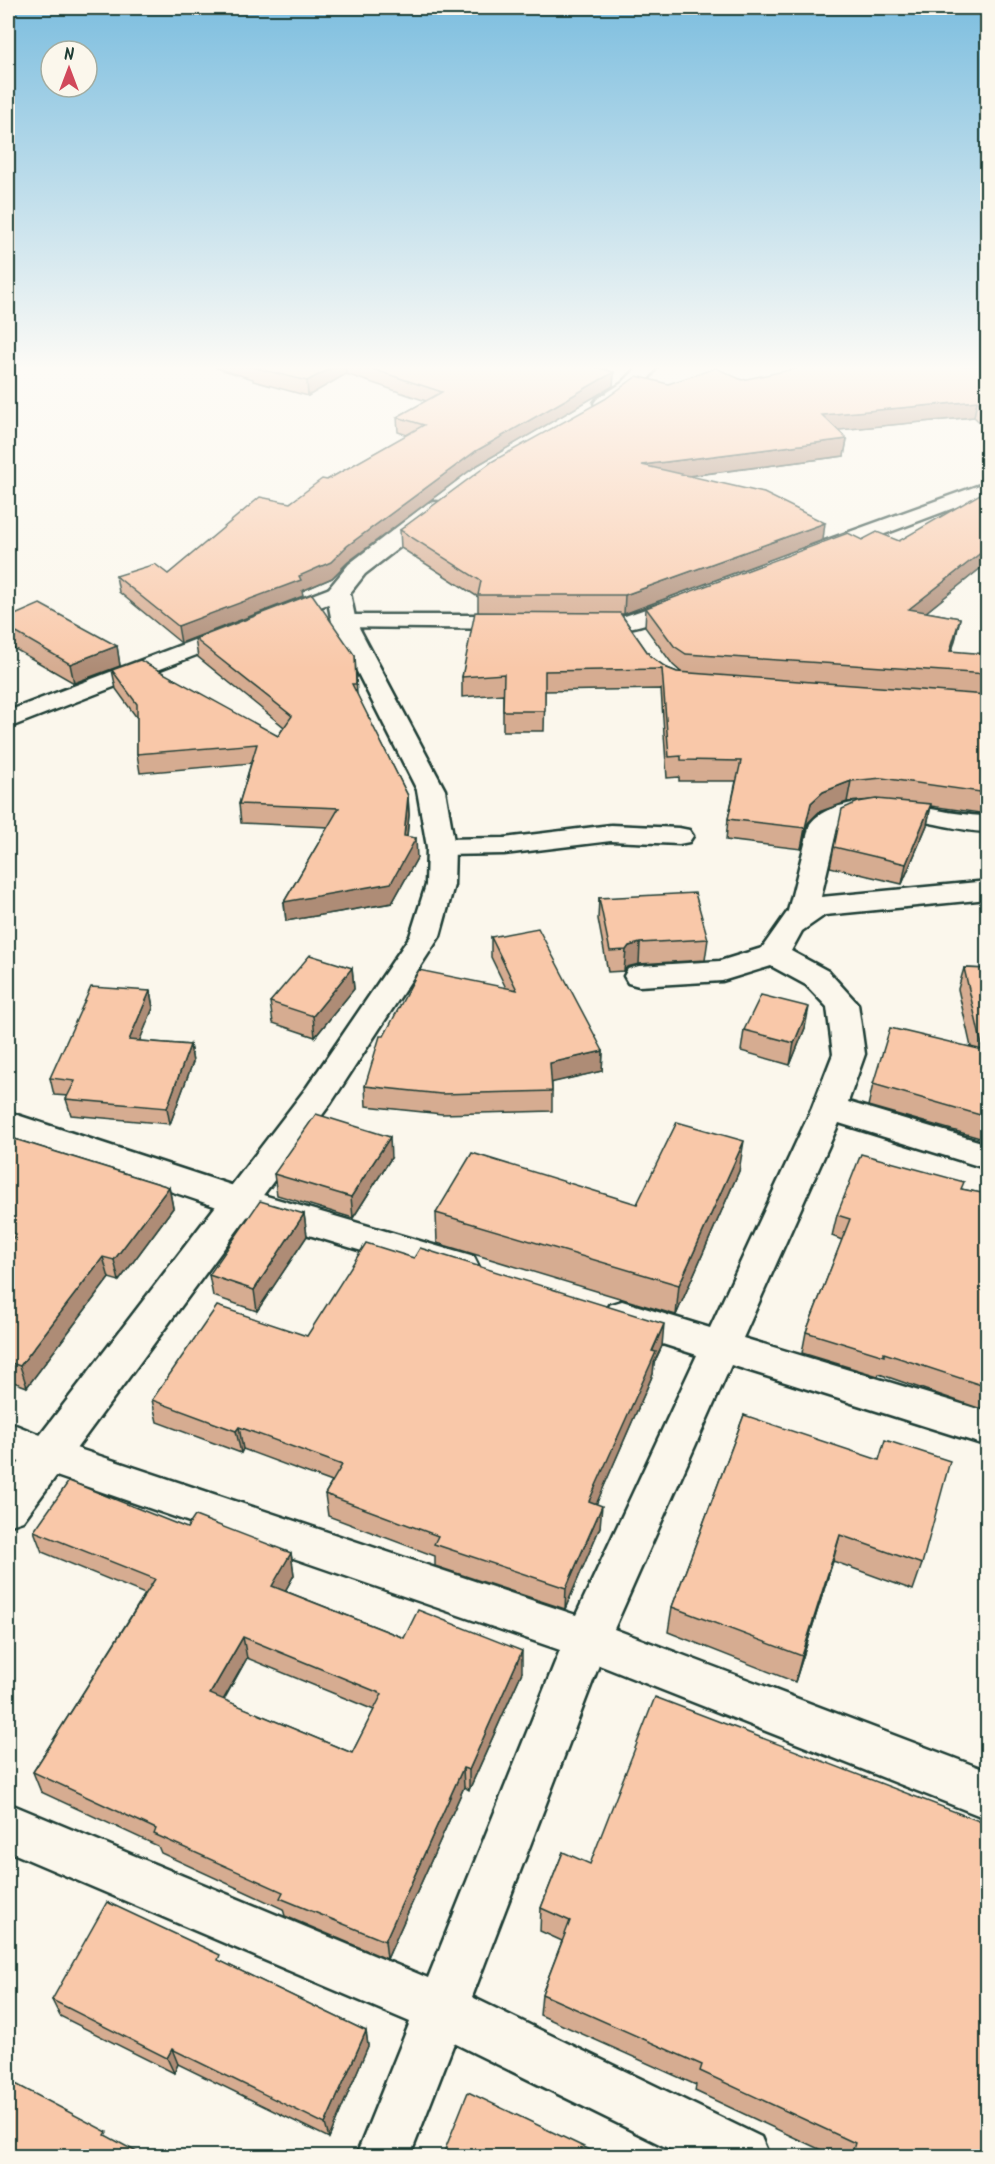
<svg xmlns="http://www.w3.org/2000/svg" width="995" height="2164" font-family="Kalam,sans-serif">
  <rect width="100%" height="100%" fill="#fbf7ec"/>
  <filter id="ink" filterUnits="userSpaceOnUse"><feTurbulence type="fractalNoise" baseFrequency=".0167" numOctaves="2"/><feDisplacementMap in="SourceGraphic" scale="12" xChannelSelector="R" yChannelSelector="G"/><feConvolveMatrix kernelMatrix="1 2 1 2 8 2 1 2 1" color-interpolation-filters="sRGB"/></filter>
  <g filter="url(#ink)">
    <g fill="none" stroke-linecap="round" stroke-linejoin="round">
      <defs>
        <g id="street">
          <path d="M 988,482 L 988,495 L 821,558 L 805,558 L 802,553 L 805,548 Z"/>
          <path d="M 338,585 L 346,587 L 350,592 L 346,597 L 8,728 L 8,711 Z"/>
          <path d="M 687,595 L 695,597 L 699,602 L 695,607 C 655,621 618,638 575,627 L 571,622 L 575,617 L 625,616 Z"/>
          <path d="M 344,615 L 516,615 L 524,617 L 528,622 L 524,627 L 516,629 L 336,627 L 332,622 L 336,617 Z"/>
          <path d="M 862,801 C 904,800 945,815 988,816 L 988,832 C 941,831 880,801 837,828 L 821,897 L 988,881 L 988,899 L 825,915 L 802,931 L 791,951 L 828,971 L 858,1004 L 865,1054 L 848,1102 L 988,1144 L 988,1169 L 839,1123 L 743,1338 L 988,1412 L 988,1446 L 731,1365 L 614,1629 L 988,1771 L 988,1819 L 599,1665 L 472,1997 L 761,2137 L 769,2156 L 684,2156 L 454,2043 L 410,2156 L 356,2156 L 410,2022 L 8,1851 L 8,1803 L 428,1978 L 560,1650 L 33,1468 L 8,1457 L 8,1422 L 58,1442 L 576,1615 L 697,1355 L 609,1327 L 603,1316 L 609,1305 L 622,1301 L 710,1328 L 812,1108 L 833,1054 L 827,1007 L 806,985 L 771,966 L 722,981 L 639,986 L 628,983 L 624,976 L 628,969 L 639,966 L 720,961 L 762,948 L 788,911 L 810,824 C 822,808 843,805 862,801 Z"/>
          <path d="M 611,825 L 679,828 L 689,830 L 693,836 L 689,842 L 679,844 L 611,841 L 504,854 L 441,855 L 431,853 L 427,847 L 431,841 L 441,839 L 504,838 Z"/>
          <path d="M 8,1112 L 246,1190 L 474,1257 L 479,1267 L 474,1277 L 461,1281 L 226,1210 L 8,1136 Z"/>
        </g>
        <g id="secondary">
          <path d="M 639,366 L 658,366 C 647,383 619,413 597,407 L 594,403 L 597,399 L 622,383 Z"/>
          <path d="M 436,502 L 444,503 L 447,508 L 444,513 L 365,574 L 350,593 L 356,622 L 445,790 L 455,847 L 454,885 L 440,936 L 331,1103 L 23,1521 L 8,1526 L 8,1477 L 307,1087 L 410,936 L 426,885 L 427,847 L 417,790 L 332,622 L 326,592 L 349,564 L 428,503 Z"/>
        </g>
      </defs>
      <use href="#street" stroke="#1f3d34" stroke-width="5"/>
      <use href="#secondary" stroke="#1f3d34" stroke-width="5"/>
      <use href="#street" fill="#fbf7ec" fill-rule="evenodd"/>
      <use href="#secondary" fill="#fbf7ec" fill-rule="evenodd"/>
    </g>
    <g fill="#d6ac91" stroke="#1f3d34" stroke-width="1.5" fill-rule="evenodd">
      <path d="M 216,366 L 608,366 L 604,369 L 614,372 L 613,386 L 476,466 L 348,562 L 332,578 L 302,591 L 303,596 L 181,643 L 119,592 L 116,576 L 168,574 L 290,503 L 327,480 L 407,435 L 398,432 L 397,417 L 426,401 L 346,374 L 308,396 L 253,381 L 253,379 L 216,368 Z"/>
      <path d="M 987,366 L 987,429 L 974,417 L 837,430 L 847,439 L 844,456 L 690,476 L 823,540 L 624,614 L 621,614 L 650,656 L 667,668 L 677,672 L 682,673 L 673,665 L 645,627 L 646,608 L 862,540 L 899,541 L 987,563 L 926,612 L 960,618 L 952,651 L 987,674 L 987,814 L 931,806 L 927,825 L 902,884 L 830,867 L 834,847 L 873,800 L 847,802 L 819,812 L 808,823 L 801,849 L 726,840 L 728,819 L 736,781 L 679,781 L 679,777 L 667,778 L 661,689 L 545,691 L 544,731 L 503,731 L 503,694 L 462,697 L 462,677 L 478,612 L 478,597 L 401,548 L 400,530 L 668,384 Z"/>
      <path d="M 8,618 L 117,646 L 120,666 L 74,683 L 8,645 Z"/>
      <path d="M 195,639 L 355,656 L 357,695 L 408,796 L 409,815 L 407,837 L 417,858 L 392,903 L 286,921 L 284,902 L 328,827 L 241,823 L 239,804 L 251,763 L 140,773 L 137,754 L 137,718 L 116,689 L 112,670 L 278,736 L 284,727 L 198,657 Z"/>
      <path d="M 599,898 L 708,939 L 705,960 L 639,964 L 627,967 L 624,971 L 608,972 L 598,919 Z"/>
      <path d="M 491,937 L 603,1051 L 602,1071 L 552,1082 L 552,1111 L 442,1114 L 366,1106 L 365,1086 L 384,1036 L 506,988 L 491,957 Z"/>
      <path d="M 352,968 L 354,989 L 315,1037 L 273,1023 L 270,1002 Z"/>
      <path d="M 964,968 L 987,969 L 987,1140 L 868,1106 L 873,1084 L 971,1047 L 958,989 Z"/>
      <path d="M 150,991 L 153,1008 L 139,1041 L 190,1045 L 193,1062 L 170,1124 L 71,1115 L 66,1099 L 68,1096 L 54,1095 L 50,1078 Z"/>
      <path d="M 805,1028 L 790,1065 L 741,1051 L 744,1030 Z"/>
      <path d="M 8,1137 L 169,1187 L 173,1208 L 119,1281 L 109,1278 L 27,1387 L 8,1380 Z"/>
      <path d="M 391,1158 L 353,1218 L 277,1195 L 274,1174 Z"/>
      <path d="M 739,1171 L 676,1315 L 437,1243 L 436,1213 L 637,1204 Z"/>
      <path d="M 961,1189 L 987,1194 L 987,1411 L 879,1374 L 878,1376 L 802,1353 L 806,1332 L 842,1240 L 832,1236 L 837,1215 Z"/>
      <path d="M 304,1214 L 307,1236 L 257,1311 L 213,1296 L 209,1275 Z"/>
      <path d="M 307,1336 L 662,1346 L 654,1363 L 653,1374 L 596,1504 L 600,1527 L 565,1609 L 435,1566 L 435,1556 L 328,1516 L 325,1494 L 332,1482 L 243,1449 L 241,1453 L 157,1422 L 152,1400 Z"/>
      <path d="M 744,1415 L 922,1564 L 913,1590 L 833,1561 L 795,1682 L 668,1632 L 672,1607 Z"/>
      <path d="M 187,1528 L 291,1553 L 294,1575 L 285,1591 L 404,1638 L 522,1672 L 469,1790 L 464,1787 L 387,1959 L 285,1916 L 283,1909 L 161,1853 L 158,1846 L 41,1792 L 33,1772 L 145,1594 L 42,1552 L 34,1531 ZM 247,1658 L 374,1710 L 352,1753 L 224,1700 Z"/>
      <path d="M 563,1852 L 987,2157 L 836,2157 L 695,2091 L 696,2085 L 540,2015 L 542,1994 L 562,1941 L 540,1931 L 541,1908 Z"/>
      <path d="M 222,1962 L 366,2031 L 368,2046 L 329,2138 L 178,2064 L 174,2073 L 60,2016 L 52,2000 Z"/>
    </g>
    <g fill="#ae8c76" stroke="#1f3d34" stroke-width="1.5">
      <path d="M 335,366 L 346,366 L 346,374 L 308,396 L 307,381 Z"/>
      <path d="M 591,366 L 608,366 L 590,380 Z"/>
      <path d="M 614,372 L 613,386 L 476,466 L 348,562 L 332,578 L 302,591 L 303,596 L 181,643 L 178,626 L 299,576 L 347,546 L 476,451 Z"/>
      <path d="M 977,401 L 974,417 L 819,432 L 822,415 Z"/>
      <path d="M 847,439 L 844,456 L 641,482 L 642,465 Z"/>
      <path d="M 825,523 L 823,540 L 624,614 L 625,595 Z"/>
      <path d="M 987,548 L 987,563 L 905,629 L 909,609 Z"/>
      <path d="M 960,618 L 956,637 L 946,671 L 950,651 Z"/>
      <path d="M 117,646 L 120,666 L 74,683 L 70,664 Z"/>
      <path d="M 851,781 L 847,802 L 819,812 L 808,823 L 801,849 L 805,828 L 811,803 L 823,792 Z"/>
      <path d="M 408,796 L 409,815 L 405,856 L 404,836 Z"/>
      <path d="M 931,804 L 927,825 L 902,884 L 906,864 Z"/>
      <path d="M 416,838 L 417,858 L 392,903 L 286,921 L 284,902 Z"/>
      <path d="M 640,943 L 639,964 L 627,967 L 624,971 L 626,950 L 629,946 Z"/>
      <path d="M 352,968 L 354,989 L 315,1037 L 313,1016 Z"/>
      <path d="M 150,991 L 153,1008 L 133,1057 L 129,1040 Z"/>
      <path d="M 809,1007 L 805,1028 L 790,1065 L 794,1043 Z"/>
      <path d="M 190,1045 L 193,1062 L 170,1124 L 167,1108 Z"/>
      <path d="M 603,1051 L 602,1071 L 550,1083 L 550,1063 Z"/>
      <path d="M 390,1137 L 391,1158 L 353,1218 L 351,1197 Z"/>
      <path d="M 744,1141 L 739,1171 L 676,1315 L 679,1285 Z"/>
      <path d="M 169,1187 L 173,1208 L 119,1281 L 114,1260 Z"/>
      <path d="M 304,1214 L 307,1236 L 257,1311 L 254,1290 Z"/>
      <path d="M 103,1257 L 109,1278 L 27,1387 L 20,1366 Z"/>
      <path d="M 664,1324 L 662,1346 L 654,1363 L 653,1374 L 588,1523 L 589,1501 Z"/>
      <path d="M 239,1427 L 243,1449 L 241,1453 L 236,1431 Z"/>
      <path d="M 602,1506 L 600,1527 L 565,1609 L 566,1588 Z"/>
      <path d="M 840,1535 L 833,1561 L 795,1682 L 802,1656 Z"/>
      <path d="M 291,1553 L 294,1575 L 276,1607 L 272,1586 Z"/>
      <path d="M 243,1637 L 247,1658 L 215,1714 L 210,1694 Z"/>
      <path d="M 522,1651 L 522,1672 L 469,1790 L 469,1770 Z"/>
      <path d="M 463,1768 L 464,1787 L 387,1959 L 385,1941 Z"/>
      <path d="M 366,2031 L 368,2046 L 329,2138 L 325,2124 Z"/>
      <path d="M 172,2049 L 178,2064 L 174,2073 L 167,2058 Z"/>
    </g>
    <g fill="#f9c8a9" stroke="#1f3d34" stroke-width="1.5" fill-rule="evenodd">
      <path d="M 254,366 L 335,366 L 307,381 L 252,367 Z"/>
      <path d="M 363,366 L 591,366 L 614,372 L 476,451 L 347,546 L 331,562 L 299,576 L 301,580 L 178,626 L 116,576 L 155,564 L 168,574 L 260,497 L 290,503 L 322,479 L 327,480 L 424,425 L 397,417 L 442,392 Z"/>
      <path d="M 808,366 L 987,366 L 987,410 L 977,401 L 822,415 L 847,439 L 642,465 L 764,493 L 825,523 L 625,595 L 478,595 L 481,581 L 400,530 L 493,461 L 605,399 L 637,376 L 668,384 L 716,368 L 742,380 Z"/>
      <path d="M 987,490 L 987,548 L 909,609 L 960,618 L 950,651 L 987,654 L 987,674 L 686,654 L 674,646 L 646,608 L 848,533 L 862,540 L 877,532 L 899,541 Z"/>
      <path d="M 312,594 L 355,656 L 356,684 L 352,684 L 408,796 L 404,836 L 416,838 L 391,883 L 284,902 L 339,808 L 239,804 L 257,744 L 137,754 L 137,704 L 112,670 L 140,660 L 278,736 L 292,716 L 195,639 Z"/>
      <path d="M 40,604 L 117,646 L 70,664 L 8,628 L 8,618 Z"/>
      <path d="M 475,612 L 620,613 L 650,656 L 667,668 L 677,672 L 987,695 L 987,793 L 882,778 L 851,781 L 823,792 L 811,803 L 805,828 L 728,819 L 741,761 L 681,760 L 681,756 L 669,757 L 662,669 L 545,671 L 545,711 L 503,711 L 504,674 L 462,677 Z"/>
      <path d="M 876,799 L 931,804 L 906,864 L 834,847 L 842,809 L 858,802 Z"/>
      <path d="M 695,893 L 708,939 L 640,943 L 629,946 L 626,950 L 610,951 L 599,898 Z"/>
      <path d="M 538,928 L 603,1051 L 550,1063 L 552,1091 L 441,1094 L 365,1086 L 380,1036 L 384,1036 L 419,970 L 517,990 L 491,937 Z"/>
      <path d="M 310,955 L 352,968 L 313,1016 L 270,1002 Z"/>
      <path d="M 964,968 L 987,969 L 987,1117 L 873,1084 L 890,1028 L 983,1050 Z"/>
      <path d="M 91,987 L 150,991 L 129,1040 L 190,1045 L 167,1108 L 66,1099 L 75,1081 L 50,1078 Z"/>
      <path d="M 761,995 L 809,1007 L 794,1043 L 744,1030 Z"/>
      <path d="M 316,1114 L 390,1137 L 351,1197 L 274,1174 Z"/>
      <path d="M 677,1122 L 744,1141 L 679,1285 L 436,1213 L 472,1153 L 637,1204 Z"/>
      <path d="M 8,1137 L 169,1187 L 114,1260 L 103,1257 L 20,1366 L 8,1362 L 8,1245 L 16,1234 L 8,1231 Z"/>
      <path d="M 861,1154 L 964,1182 L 961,1189 L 987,1194 L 987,1387 L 884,1353 L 884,1356 L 806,1332 L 850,1219 L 837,1215 Z"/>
      <path d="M 260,1201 L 304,1214 L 254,1290 L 209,1275 Z"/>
      <path d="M 366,1243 L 414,1258 L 420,1248 L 664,1324 L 652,1351 L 656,1352 L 589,1501 L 602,1506 L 566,1588 L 434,1544 L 438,1536 L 325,1494 L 342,1465 L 239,1427 L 236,1431 L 152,1400 L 217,1306 L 307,1336 Z"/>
      <path d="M 744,1415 L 879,1460 L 885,1440 L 950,1461 L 922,1564 L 840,1535 L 802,1656 L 672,1607 Z"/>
      <path d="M 69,1481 L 187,1528 L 195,1516 L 291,1553 L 272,1586 L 404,1638 L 418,1610 L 522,1651 L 469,1770 L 463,1768 L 385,1941 L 280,1898 L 283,1892 L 154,1834 L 156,1829 L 33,1772 L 155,1579 L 34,1531 ZM 243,1637 L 382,1694 L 352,1753 L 210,1694 Z"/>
      <path d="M 655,1697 L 987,1824 L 987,2157 L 861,2157 L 852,2153 L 855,2143 L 700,2071 L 702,2065 L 542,1994 L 570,1921 L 541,1908 L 563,1852 L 590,1864 Z"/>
      <path d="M 107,1902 L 220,1955 L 218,1960 L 366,2031 L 325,2124 L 172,2049 L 167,2058 L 52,2000 Z"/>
      <path d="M 8,2080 L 107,2132 L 105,2135 L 146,2157 L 8,2157 Z"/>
      <path d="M 468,2092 L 605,2157 L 442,2157 Z"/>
    </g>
  </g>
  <linearGradient id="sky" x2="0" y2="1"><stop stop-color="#7dbedf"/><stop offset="0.55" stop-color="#fdfbf6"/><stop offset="1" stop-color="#fdfbf6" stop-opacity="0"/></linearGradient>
  <rect width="995" height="669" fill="url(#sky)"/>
  <rect width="995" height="2164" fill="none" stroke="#fbf7ec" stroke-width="30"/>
  <rect x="15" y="15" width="965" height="2134" fill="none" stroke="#1f3d34" stroke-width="2" filter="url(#ink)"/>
  <g transform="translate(69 69)"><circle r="28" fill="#fbf7ec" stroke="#a3ada2" stroke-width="1.5"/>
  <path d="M0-4.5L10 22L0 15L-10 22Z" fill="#d1495b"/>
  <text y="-9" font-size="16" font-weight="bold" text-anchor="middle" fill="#1f3d34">N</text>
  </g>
</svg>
